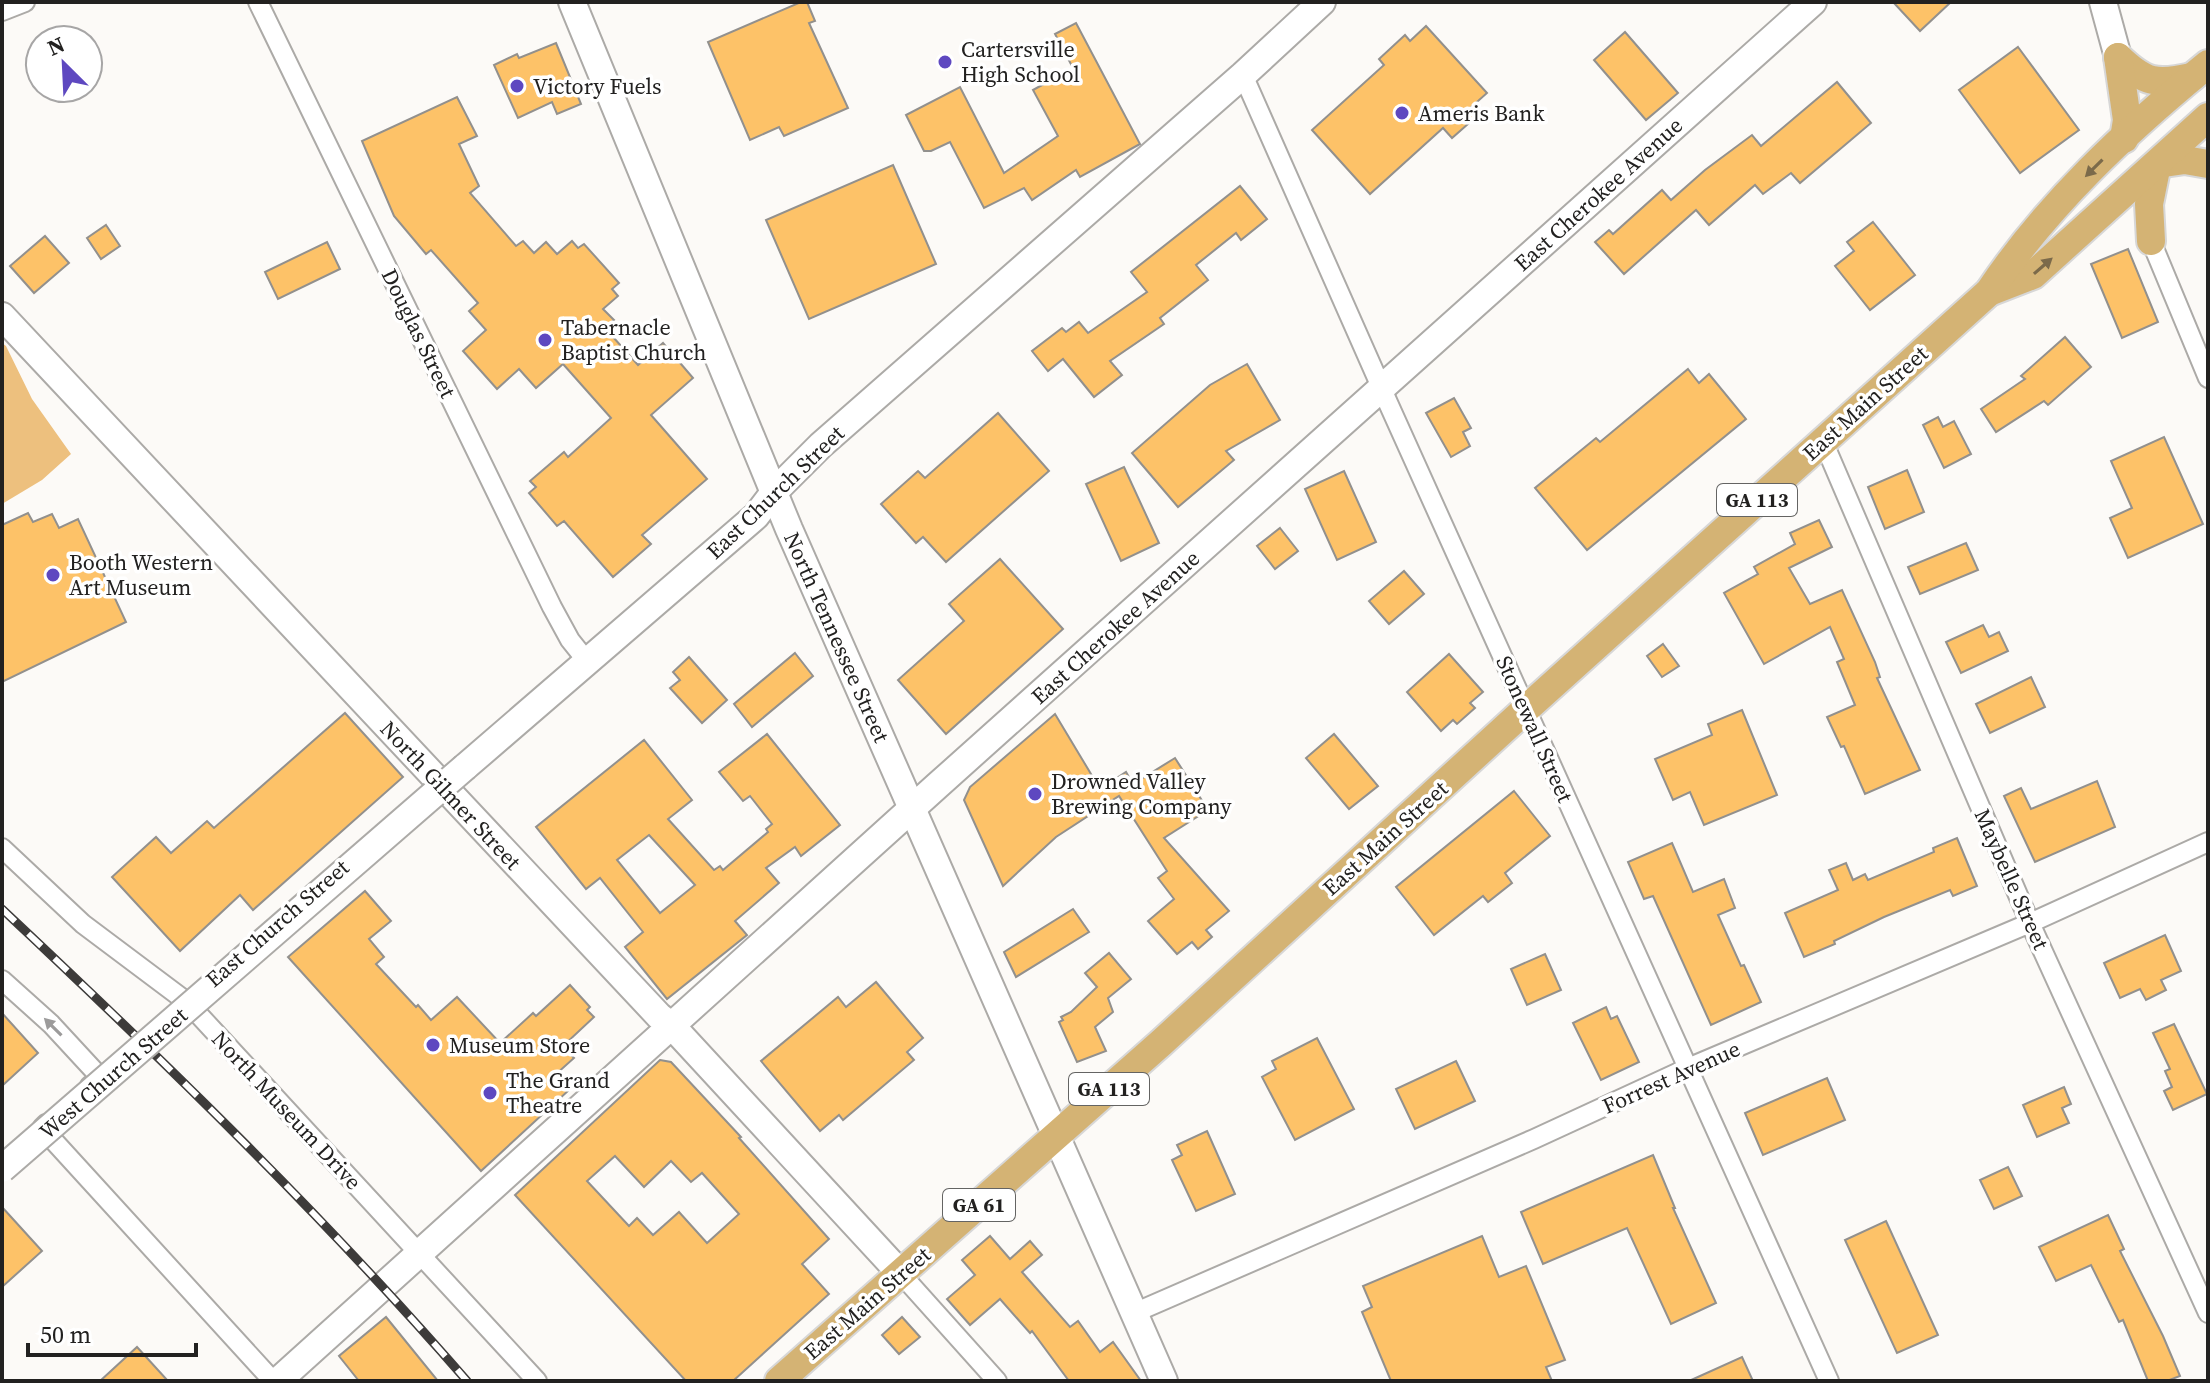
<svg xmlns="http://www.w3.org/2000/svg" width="2210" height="1383" font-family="'Source Serif 4',serif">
  <rect width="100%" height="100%" fill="#fcfaf7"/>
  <path fill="#edc07e" d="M 2,343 L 6,346 L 32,399 L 71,454 L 42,480 L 2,504 Z"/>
  <g fill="#fdc268" stroke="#92908d" stroke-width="2" fill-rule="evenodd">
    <path d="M 801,2 L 807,2 L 815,21 L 809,23 L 848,108 L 784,136 L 779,127 L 750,140 L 708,42 Z"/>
    <path d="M 1893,2 L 1951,2 L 1920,31 Z"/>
    <path d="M 1076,23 L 1140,144 L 1080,177 L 1076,170 L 1032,200 L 1024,188 L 984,208 L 950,142 L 931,151 L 924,151 L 906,115 L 960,87 L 1004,173 L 1058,136 L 1033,90 L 1073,68 L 1055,34 Z"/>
    <path d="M 1426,26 L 1487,93 L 1469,109 L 1476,117 L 1452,138 L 1443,128 L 1370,194 L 1312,130 L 1384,65 L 1379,59 L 1405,35 L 1410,41 Z"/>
    <path d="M 1625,32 L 1678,93 L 1646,120 L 1594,60 Z"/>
    <path d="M 556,43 L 581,104 L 557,114 L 552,102 L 518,118 L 494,65 L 517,54 L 519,58 Z"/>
    <path d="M 2018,47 L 2079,130 L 2020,173 L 1959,90 Z"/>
    <path d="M 1837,82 L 1871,123 L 1800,183 L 1791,173 L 1763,194 L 1755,185 L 1709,225 L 1696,210 L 1624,274 L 1595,242 L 1609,230 L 1613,234 L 1662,190 L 1671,200 L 1705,170 L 1752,135 L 1761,146 Z"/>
    <path d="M 457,97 L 477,136 L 459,144 L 479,186 L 470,193 L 516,246 L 523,241 L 534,253 L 546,242 L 557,254 L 572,241 L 578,248 L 584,244 L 619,283 L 612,289 L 618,296 L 603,309 L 614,320 L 605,328 L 638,365 L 663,343 L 693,378 L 651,415 L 707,479 L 642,535 L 651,544 L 613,577 L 564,521 L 557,526 L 529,493 L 536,487 L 530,481 L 564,452 L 568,457 L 611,418 L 563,364 L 536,388 L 519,369 L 497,389 L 463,351 L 486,330 L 469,311 L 478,303 L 431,250 L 426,254 L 394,216 L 362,141 Z"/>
    <path d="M 893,165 L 936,264 L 809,319 L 766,220 Z"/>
    <path d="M 1240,186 L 1267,219 L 1241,240 L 1236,233 L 1196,265 L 1208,280 L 1160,318 L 1164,324 L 1110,361 L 1122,375 L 1094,397 L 1063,359 L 1048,371 L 1032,351 L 1062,328 L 1066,332 L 1079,322 L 1088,333 L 1147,292 L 1131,272 Z"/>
    <path d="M 1873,222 L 1915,275 L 1870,310 L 1835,266 L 1854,251 L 1847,242 Z"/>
    <path d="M 106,225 L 120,246 L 101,259 L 87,238 Z"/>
    <path d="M 45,236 L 69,263 L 34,293 L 10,266 Z"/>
    <path d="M 327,242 L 340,269 L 278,299 L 265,272 Z"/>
    <path d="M 2128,249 L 2158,322 L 2122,338 L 2091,264 Z"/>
    <path d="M 2065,337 L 2091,367 L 2048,405 L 2044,401 L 1996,432 L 1981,409 L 2025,379 L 2021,376 Z"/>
    <path d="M 1247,364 L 1280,420 L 1226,451 L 1234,460 L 1178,507 L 1132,453 L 1210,385 Z"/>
    <path d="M 1688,369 L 1699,383 L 1709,374 L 1746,419 L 1587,550 L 1535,488 L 1596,438 L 1600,442 Z"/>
    <path d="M 1454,398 L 1471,428 L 1463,432 L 1470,446 L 1451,457 L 1426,413 Z"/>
    <path d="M 998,413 L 1049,471 L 946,562 L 923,537 L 916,543 L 881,504 L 918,471 L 925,478 Z"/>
    <path d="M 1938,417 L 1943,427 L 1954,421 L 1971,454 L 1944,468 L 1923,425 Z"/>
    <path d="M 2164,437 L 2203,524 L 2128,558 L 2110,518 L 2132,508 L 2111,461 Z"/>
    <path d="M 1124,467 L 1159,543 L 1121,561 L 1086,484 Z"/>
    <path d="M 1907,470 L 1924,512 L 1885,529 L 1868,487 Z"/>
    <path d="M 1344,471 L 1376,542 L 1337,560 L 1305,489 Z"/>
    <path d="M 28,513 L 33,522 L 52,514 L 59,528 L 78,519 L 126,622 L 2,682 L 2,525 Z"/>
    <path d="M 1819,520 L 1832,547 L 1789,568 L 1810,604 L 1842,590 L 1875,662 L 1880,677 L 1877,678 L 1920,770 L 1865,794 L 1844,746 L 1841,747 L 1827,717 L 1855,705 L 1837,662 L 1844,659 L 1830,627 L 1764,664 L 1724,593 L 1758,574 L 1754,567 L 1795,544 L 1790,533 Z"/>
    <path d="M 1280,528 L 1298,551 L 1275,569 L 1257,546 Z"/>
    <path d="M 1966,543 L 1978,570 L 1920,594 L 1908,567 Z"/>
    <path d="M 1000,559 L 1063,629 L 946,734 L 898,680 L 964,621 L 949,604 Z"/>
    <path d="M 1404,571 L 1424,594 L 1389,624 L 1369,601 Z"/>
    <path d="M 1983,625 L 1989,637 L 1999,632 L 2008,651 L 1961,673 L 1946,642 Z"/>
    <path d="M 1663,644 L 1679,666 L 1662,677 L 1647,656 Z"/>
    <path d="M 795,653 L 813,676 L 752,727 L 734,704 Z"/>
    <path d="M 1449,654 L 1483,692 L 1470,703 L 1475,708 L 1457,724 L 1453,720 L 1441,731 L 1407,692 Z"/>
    <path d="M 689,657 L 727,700 L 702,723 L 670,688 L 680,680 L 673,672 Z"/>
    <path d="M 2031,677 L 2045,707 L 1990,733 L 1976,704 Z"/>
    <path d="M 1742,710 L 1777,795 L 1704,825 L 1690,792 L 1673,800 L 1655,759 L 1712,735 L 1708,724 Z"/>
    <path d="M 345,713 L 403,777 L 253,910 L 240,895 L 180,951 L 112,877 L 156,837 L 171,853 L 207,821 L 214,828 Z"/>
    <path d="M 1055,714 L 1100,789 L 1126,772 L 1133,784 L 1175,758 L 1208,810 L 1164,838 L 1229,911 L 1206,930 L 1212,937 L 1198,949 L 1192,942 L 1177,954 L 1148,921 L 1174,899 L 1158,878 L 1167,871 L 1119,796 L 1056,837 L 1003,886 L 964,800 L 970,787 Z"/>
    <path d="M 767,734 L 840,825 L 801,856 L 795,847 L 766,868 L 779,883 L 735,921 L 747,935 L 667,999 L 625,947 L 643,932 L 600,878 L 586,889 L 536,827 L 644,740 L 692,800 L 668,819 L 714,870 L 720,866 L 723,870 L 768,832 L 766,829 L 772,824 L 750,796 L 743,801 L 719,772 ZM 649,835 L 695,885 L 660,913 L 617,860 Z"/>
    <path d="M 1334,734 L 1378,786 L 1349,809 L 1306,758 Z"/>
    <path d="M 2097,781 L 2115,827 L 2035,862 L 2004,796 L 2021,788 L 2031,809 Z"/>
    <path d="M 1514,791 L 1550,836 L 1505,873 L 1512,883 L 1488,902 L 1483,896 L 1434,935 L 1396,887 Z"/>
    <path d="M 1957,838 L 1977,886 L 1953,896 L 1950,890 L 1884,917 L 1834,941 L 1835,944 L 1804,957 L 1785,913 L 1838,890 L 1829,870 L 1846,863 L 1853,880 L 1865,874 L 1868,880 L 1934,852 L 1933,848 Z"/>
    <path d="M 1672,843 L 1693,892 L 1724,879 L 1735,908 L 1718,915 L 1741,966 L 1744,965 L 1761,1002 L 1711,1025 L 1653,896 L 1644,899 L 1628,862 Z"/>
    <path d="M 365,891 L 391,921 L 369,939 L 384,957 L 376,964 L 416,1007 L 418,1005 L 431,1020 L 457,997 L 500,1043 L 533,1013 L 536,1016 L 570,985 L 590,1007 L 587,1010 L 594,1017 L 563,1046 L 574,1058 L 555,1075 L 569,1090 L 481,1171 L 288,957 Z"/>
    <path d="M 1073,909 L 1089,932 L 1016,977 L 1004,952 Z"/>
    <path d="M 2165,935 L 2181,971 L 2161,980 L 2166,990 L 2146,1000 L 2140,989 L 2120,998 L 2104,963 Z"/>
    <path d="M 1109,953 L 1131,979 L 1108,998 L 1113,1012 L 1095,1027 L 1106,1051 L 1077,1062 L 1059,1022 L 1063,1020 L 1061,1017 L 1071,1012 L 1097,987 L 1085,973 Z"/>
    <path d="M 1545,954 L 1561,990 L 1527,1005 L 1511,969 Z"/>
    <path d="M 876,982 L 923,1038 L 907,1052 L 914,1060 L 843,1120 L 839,1115 L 820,1131 L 761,1061 L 838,997 L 846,1007 Z"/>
    <path d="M 1606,1007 L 1611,1019 L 1617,1016 L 1639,1062 L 1601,1080 L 1573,1023 Z"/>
    <path d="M 2,1013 L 38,1053 L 2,1086 Z"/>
    <path d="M 2174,1024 L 2207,1094 L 2173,1110 L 2164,1091 L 2172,1087 L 2165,1071 L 2170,1069 L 2153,1033 Z"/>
    <path d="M 1317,1038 L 1354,1109 L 1295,1140 L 1262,1077 L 1276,1069 L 1272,1061 Z"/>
    <path d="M 660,1060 L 671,1062 L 741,1137 L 739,1138 L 829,1239 L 802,1264 L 829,1294 L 733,1381 L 686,1381 L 515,1195 ZM 615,1156 L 644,1187 L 671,1161 L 691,1182 L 702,1173 L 739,1214 L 707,1243 L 679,1212 L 653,1235 L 637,1218 L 629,1226 L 587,1181 Z"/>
    <path d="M 1456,1061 L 1475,1101 L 1415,1129 L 1396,1089 Z"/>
    <path d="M 1827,1078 L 1845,1120 L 1763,1155 L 1745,1113 Z"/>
    <path d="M 2064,1087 L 2071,1104 L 2062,1108 L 2069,1123 L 2037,1137 L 2023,1105 Z"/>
    <path d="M 1207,1131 L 1235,1194 L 1196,1211 L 1172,1160 L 1182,1155 L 1177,1145 Z"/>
    <path d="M 1653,1155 L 1675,1208 L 1673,1208 L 1716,1303 L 1671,1324 L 1627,1228 L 1543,1264 L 1521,1212 Z"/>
    <path d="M 2008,1167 L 2022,1196 L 1994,1209 L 1980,1180 Z"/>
    <path d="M 2,1207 L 42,1251 L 2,1287 Z"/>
    <path d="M 2108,1215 L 2124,1249 L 2120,1251 L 2163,1336 L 2180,1376 L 2167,1381 L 2148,1381 L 2123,1320 L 2119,1322 L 2091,1265 L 2056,1281 L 2039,1247 Z"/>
    <path d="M 1886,1221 L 1938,1335 L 1897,1353 L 1845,1240 Z"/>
    <path d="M 990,1236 L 1010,1259 L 1030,1241 L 1042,1255 L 1022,1272 L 1070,1327 L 1078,1321 L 1100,1352 L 1113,1342 L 1141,1381 L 1069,1381 L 1032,1331 L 1030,1333 L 1000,1299 L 970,1325 L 947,1299 L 975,1275 L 962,1260 Z"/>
    <path d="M 1482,1236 L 1499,1277 L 1526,1266 L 1565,1360 L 1546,1367 L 1552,1381 L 1391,1381 L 1362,1312 L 1372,1307 L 1363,1286 Z"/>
    <path d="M 386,1317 L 438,1381 L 359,1381 L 339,1356 Z"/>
    <path d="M 902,1317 L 920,1337 L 899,1354 L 882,1335 Z"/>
    <path d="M 137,1347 L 168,1381 L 100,1381 Z"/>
    <path d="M 1742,1357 L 1753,1381 L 1689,1381 Z"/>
  </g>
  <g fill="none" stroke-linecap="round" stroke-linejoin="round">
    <defs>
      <g id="street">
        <path d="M 258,2 L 552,607 L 570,640 L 586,660"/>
        <path d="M 2,11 L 25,2"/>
        <path d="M 1243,75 L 1389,405 L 1829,1381"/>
        <path d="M 2151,241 L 2208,378"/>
        <path d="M 1823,441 L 2030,923 L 2208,1313"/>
        <path d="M 2,848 L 83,924 L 187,1002 L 537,1381"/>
        <path d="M 2,980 L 51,1024 L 100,1077 L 90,1086"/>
        <path d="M 46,1124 L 42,1128 L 273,1381"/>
        <path d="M 901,1274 L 997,1381"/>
        <path d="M 1134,1313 L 1534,1139 L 1688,1068 L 2030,923 L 2208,842"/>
      </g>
      <g id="secondary">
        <path d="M 572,2 L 789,529 L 1164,1381"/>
        <path d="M 2103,2 L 2118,57"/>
        <path d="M 2,316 L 659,1016 L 672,1026 L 901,1274"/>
        <path d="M 465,767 L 756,516 L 775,491 L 821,445 L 1243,75 L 1322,2"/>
        <path d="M 278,1381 L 938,785 L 1813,2"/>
      </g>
      <g id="primary">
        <path d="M 2118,57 C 2145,83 2156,85 2192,77"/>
        <path d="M 2118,57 L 2127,120 L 2124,139"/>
        <path d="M 2157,164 L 2185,160 L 2208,164"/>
        <path d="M 2151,241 L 2149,204 L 2157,164"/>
        <path d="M 1989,292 L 2033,275 L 2208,117"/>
        <path d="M 779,1381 L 1161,1043 L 1526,709 L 1989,292 C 2047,205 2127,130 2208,64"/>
      </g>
    </defs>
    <use href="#street" stroke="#acaaa7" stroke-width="22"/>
    <use href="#secondary" stroke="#acaaa7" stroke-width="30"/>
    <use href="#primary" stroke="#d7d7d7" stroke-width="32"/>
    <use href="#street" stroke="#fff" stroke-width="18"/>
    <use href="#secondary" stroke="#fff" stroke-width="26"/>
    <use href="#primary" stroke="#d4b374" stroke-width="28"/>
    <defs>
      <path id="rail" d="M 2,909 C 163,1060 322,1214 467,1381"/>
    </defs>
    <use href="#rail" stroke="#3d3b3a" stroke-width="9"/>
    <use href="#rail" stroke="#fff" stroke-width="6" stroke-dasharray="18" stroke-linecap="butt"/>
    <defs>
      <path id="secondary-bridge" d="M 2,1169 L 465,767"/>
    </defs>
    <use href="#secondary-bridge" stroke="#acaaa7" stroke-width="30" stroke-linecap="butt"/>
    <use href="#secondary-bridge" stroke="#fff" stroke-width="26"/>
  </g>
  <defs><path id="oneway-solid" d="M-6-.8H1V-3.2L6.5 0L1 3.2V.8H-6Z" transform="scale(2)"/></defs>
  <g fill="#7b6a4a">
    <use href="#oneway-solid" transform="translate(2094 168) rotate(135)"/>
    <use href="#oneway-solid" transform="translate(2043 266) rotate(-41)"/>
  </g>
  <use fill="#9c9b9b" href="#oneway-solid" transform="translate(53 1027) rotate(-135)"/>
  <g fill="#5e48c0" stroke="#fff" stroke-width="3">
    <circle cx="945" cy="62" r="8"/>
    <circle cx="517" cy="86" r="8"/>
    <circle cx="1402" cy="113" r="8"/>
    <circle cx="545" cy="340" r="8"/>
    <circle cx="53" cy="575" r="8"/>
    <circle cx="1035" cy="794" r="8"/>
    <circle cx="433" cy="1045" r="8"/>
    <circle cx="490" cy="1093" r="8"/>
  </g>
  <g text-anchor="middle" stroke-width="7" stroke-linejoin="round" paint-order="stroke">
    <g fill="#fff" stroke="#646463" stroke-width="2">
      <rect x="1717" y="484" width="80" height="32" rx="6"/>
      <rect x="1069" y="1073" width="80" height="32" rx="6"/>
      <rect x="943" y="1189" width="72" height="32" rx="6"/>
    </g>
    <g font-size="20" font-weight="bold" fill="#222120">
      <text x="1757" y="507">GA 113</text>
      <text x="1109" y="1096">GA 113</text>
      <text x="979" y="1212">GA 61</text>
    </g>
    <g font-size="22" fill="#222120" stroke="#fff" text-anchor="start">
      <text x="961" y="57">Cartersville<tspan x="961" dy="25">High School</tspan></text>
      <text x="533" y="94">Victory Fuels</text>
      <text x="1418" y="121">Ameris Bank</text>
      <text x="561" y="335">Tabernacle<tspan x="561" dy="25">Baptist Church</tspan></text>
      <text x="69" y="570">Booth Western<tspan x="69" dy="25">Art Museum</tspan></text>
      <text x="1051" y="789">Drowned Valley<tspan x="1051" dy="25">Brewing Company</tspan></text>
      <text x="449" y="1053">Museum Store</text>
      <text x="506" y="1088">The Grand<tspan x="506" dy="25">Theatre</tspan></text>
    </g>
    <g font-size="22" fill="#222120" stroke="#fff">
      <text transform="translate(1598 194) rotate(-42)" y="8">East Cherokee Avenue</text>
      <text transform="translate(419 333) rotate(64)" y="8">Douglas Street</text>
      <text transform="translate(1865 403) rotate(-42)" y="8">East Main Street</text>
      <text transform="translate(775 492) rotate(-44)" y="8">East Church Street</text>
      <text transform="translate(1115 627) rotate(-42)" y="8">East Cherokee Avenue</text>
      <text transform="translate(837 637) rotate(66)" y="8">North Tennessee Street</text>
      <text transform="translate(1535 729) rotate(66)" y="8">Stonewall Street</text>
      <text transform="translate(451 795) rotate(47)" y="8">North Gilmer Street</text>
      <text transform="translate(1385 838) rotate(-42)" y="8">East Main Street</text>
      <text transform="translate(2012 879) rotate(66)" y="8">Maybelle Street</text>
      <text transform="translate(277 923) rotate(-41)" y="8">East Church Street</text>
      <text transform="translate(113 1073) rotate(-41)" y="8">West Church Street</text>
      <text transform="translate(1671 1077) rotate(-24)" y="8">Forrest Avenue</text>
      <text transform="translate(287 1110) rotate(47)" y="8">North Museum Drive</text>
      <text transform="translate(867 1303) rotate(-41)" y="8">East Main Street</text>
    </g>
  </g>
  <rect width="2210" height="1383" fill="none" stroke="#222120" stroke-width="8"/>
  <g transform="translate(64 64) rotate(336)"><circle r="38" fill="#ffffff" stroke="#a7a6a6" stroke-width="2"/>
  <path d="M0-6L14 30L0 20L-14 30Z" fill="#5e48c0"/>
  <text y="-12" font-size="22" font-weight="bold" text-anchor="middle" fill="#222120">N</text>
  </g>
  <path d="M28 1343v12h168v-12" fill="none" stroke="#222120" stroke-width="4"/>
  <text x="40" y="1343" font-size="24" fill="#222120" stroke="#ffffff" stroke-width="6" paint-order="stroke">50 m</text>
</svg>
